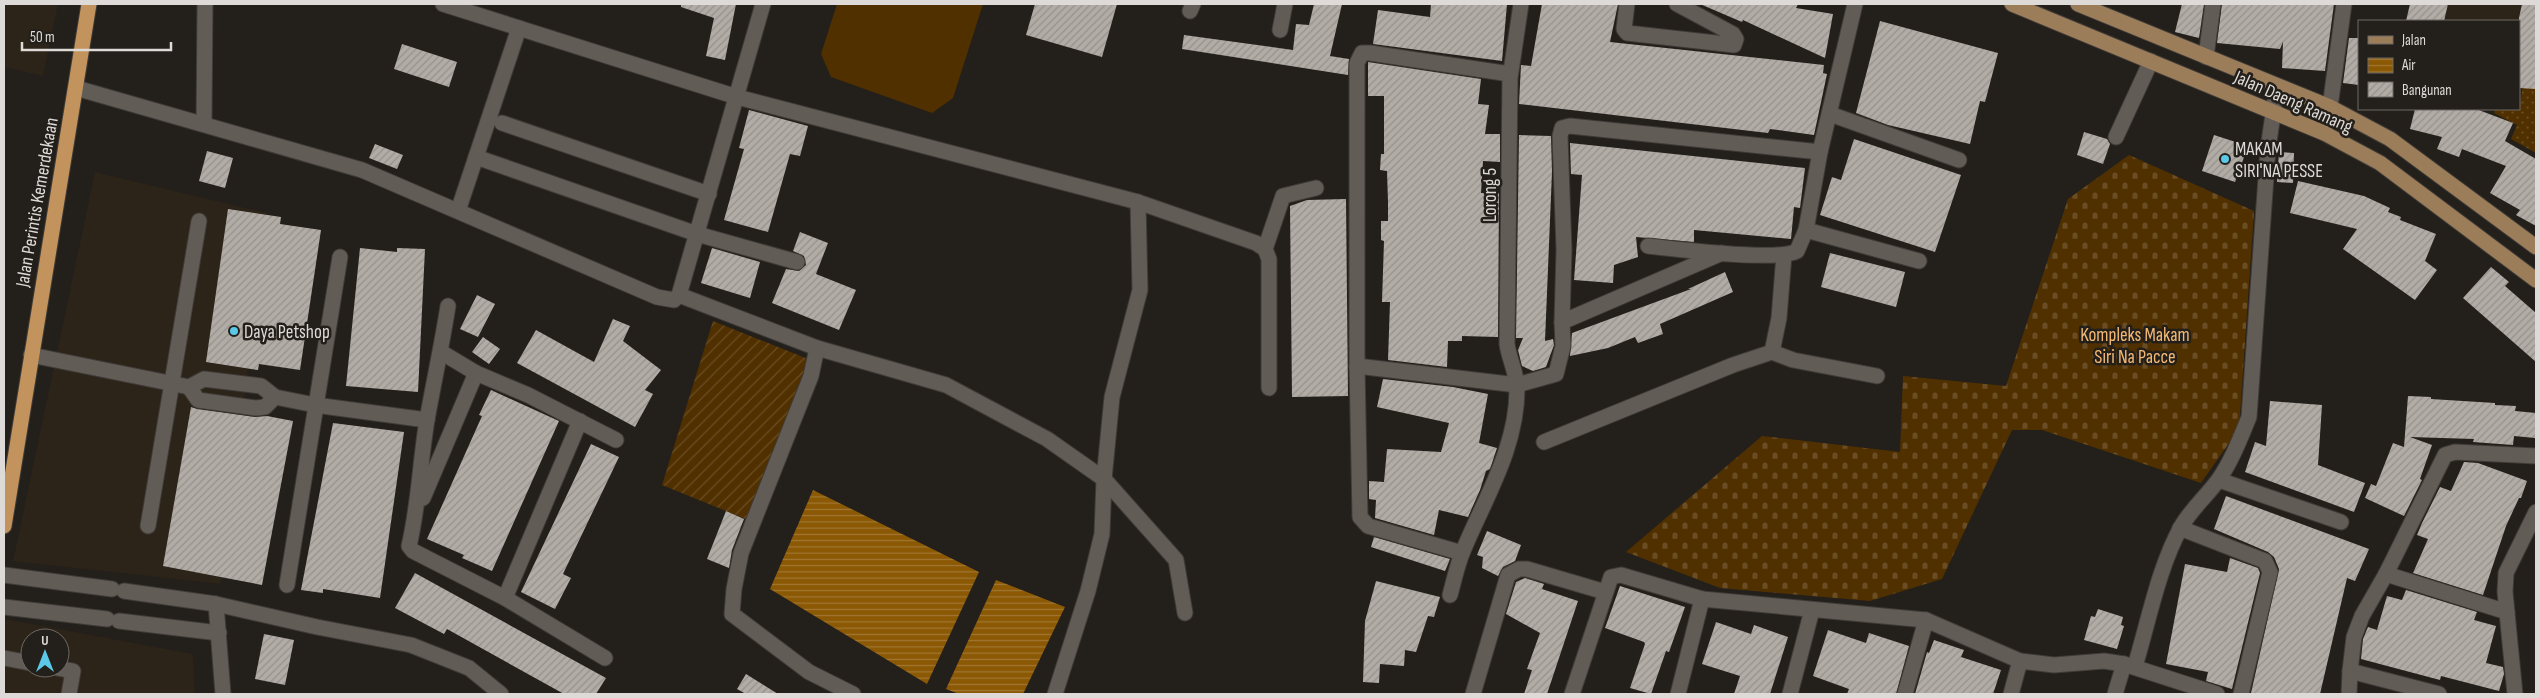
<svg xmlns="http://www.w3.org/2000/svg" width="2540" height="698" font-family="'Sofia Sans Condensed',sans-serif">
  <defs>
    <pattern id="grass-dots" width="8" height="8" patternUnits="userSpaceOnUse" patternTransform="scale(1.25)"><rect width="8" height="8" fill="#513000"/><path d="M2 2h.1M6 6h.1" fill="none" stroke="#6a4d24" stroke-width="1.8" stroke-linecap="round"/></pattern>
    <pattern id="cemetery-stones" width="16" height="16" patternUnits="userSpaceOnUse" patternTransform="scale(1.25)"><rect width="16" height="16" fill="#513000"/><path d="M2 7V4a2 2 0 0 1 4 0v3zM10 15v-3a2 2 0 0 1 4 0v3z" fill="#6a4d24"/></pattern>
    <pattern id="garden-furrows" width="10" height="10" patternUnits="userSpaceOnUse" patternTransform="scale(1.25)"><rect width="10" height="10" fill="#513000"/><path d="M-1 1l2-2M0 10L10 0M9 11l2-2" fill="none" stroke="#6a4d24"/></pattern>
    <pattern id="water-rules" width="6" height="5" patternUnits="userSpaceOnUse" patternTransform="scale(1.25)"><rect width="6" height="5" fill="#8b5803"/><path d="M0 2.5h6" fill="none" stroke="#a07733"/></pattern>
    <pattern id="building-hatch" width="6" height="6" patternUnits="userSpaceOnUse" patternTransform="scale(1.25)"><rect width="6" height="6" fill="#b2aca6"/><path d="M-1 1l2-2M0 6l6-6M5 7l2-2" fill="none" stroke="#96918c"/></pattern>
  </defs>
  <rect width="100%" height="100%" fill="#231f1a"/>
  <g fill="#2c2319" fill-rule="evenodd">
    <path d="M 4,4 L 58,4 L 43,76 L 4,67 Z"/>
    <path d="M 2411,4 L 2536,4 L 2536,104 L 2519,100 L 2519,21 L 2407,21 Z"/>
    <path d="M 95,172 L 267,213 L 221,584 L 13,561 Z"/>
    <path d="M 5,619 L 193,654 L 195,694 L 4,694 ZM 30,638 L 60,638 L 60,668 L 30,668 Z"/>
  </g>
  <path fill="url(#grass-dots)" d="M 2525,41 L 2536,44 L 2536,153 L 2511,139 L 2517,125 L 2494,113 L 2495,109 L 2519,109 L 2527,62 Z"/>
  <path fill="url(#cemetery-stones)" d="M 2129,155 L 2254,211 L 2239,429 L 2201,483 L 2042,430 L 2012,430 L 1942,579 L 1870,601 L 1720,588 L 1626,552 L 1762,436 L 1900,452 L 1903,376 L 2006,386 L 2068,199 Z"/>
  <path fill="url(#garden-furrows)" d="M 713,321 L 813,361 L 748,520 L 662,485 Z"/>
  <path fill="#513000" d="M 837,4 L 983,4 L 953,98 L 932,113 L 831,77 L 821,54 Z"/>
  <g fill="url(#water-rules)">
    <path d="M 813,490 L 979,572 L 927,684 L 770,589 Z"/>
    <path d="M 996,580 L 1065,607 L 1023,694 L 959,694 L 946,689 Z"/>
  </g>
  <g fill="url(#building-hatch)">
    <path d="M 681,4 L 736,4 L 725,60 L 706,56 L 714,18 L 681,7 Z"/>
    <path d="M 1035,4 L 1117,4 L 1102,57 L 1026,35 Z"/>
    <path d="M 1314,4 L 1342,4 L 1330,56 L 1349,59 L 1348,75 L 1182,49 L 1184,35 L 1293,50 L 1296,24 L 1309,25 Z"/>
    <path d="M 1431,4 L 1507,4 L 1502,61 L 1373,44 L 1378,10 L 1430,17 Z"/>
    <path d="M 1542,4 L 1618,4 L 1610,42 L 1824,65 L 1823,73 L 1827,74 L 1814,135 L 1770,129 L 1768,133 L 1519,104 L 1521,65 L 1531,66 Z"/>
    <path d="M 1700,4 L 1798,4 L 1796,8 L 1833,14 L 1825,58 L 1743,20 L 1742,22 Z"/>
    <path d="M 2182,4 L 2204,4 L 2199,38 L 2175,32 Z"/>
    <path d="M 2222,4 L 2334,4 L 2325,71 L 2282,68 L 2283,42 L 2280,49 L 2217,43 Z"/>
    <path d="M 2410,4 L 2448,4 L 2444,21 L 2406,21 Z"/>
    <path d="M 2522,4 L 2536,4 L 2536,89 L 2519,88 L 2519,18 Z"/>
    <path d="M 1880,21 L 1998,53 L 1985,102 L 1980,101 L 1970,144 L 1888,125 L 1856,113 Z"/>
    <path d="M 2349,38 L 2359,38 L 2359,85 L 2343,83 Z"/>
    <path d="M 402,44 L 457,62 L 449,87 L 394,69 Z"/>
    <path d="M 1368,62 L 1481,79 L 1478,104 L 1489,105 L 1485,134 L 1500,134 L 1500,162 L 1483,161 L 1481,193 L 1499,193 L 1498,337 L 1462,336 L 1462,341 L 1448,341 L 1447,367 L 1388,360 L 1390,302 L 1382,302 L 1384,241 L 1381,240 L 1381,221 L 1388,221 L 1388,202 L 1387,171 L 1380,170 L 1381,154 L 1384,154 L 1384,96 L 1368,96 Z"/>
    <path d="M 2415,109 L 2476,109 L 2513,123 L 2505,141 L 2536,159 L 2536,226 L 2516,215 L 2520,210 L 2490,193 L 2506,166 L 2462,149 L 2459,157 L 2437,149 L 2442,137 L 2410,129 Z"/>
    <path d="M 749,110 L 808,126 L 800,156 L 790,154 L 768,232 L 724,220 L 744,149 L 739,148 Z"/>
    <path d="M 2084,132 L 2107,139 L 2110,144 L 2103,164 L 2077,155 Z"/>
    <path d="M 1519,135 L 1551,136 L 1552,172 L 1545,341 L 1553,339 L 1554,345 L 1546,367 L 1533,371 L 1522,366 L 1518,350 L 1523,338 L 1516,338 Z"/>
    <path d="M 2214,135 L 2248,146 L 2235,182 L 2202,171 Z"/>
    <path d="M 1854,139 L 1961,175 L 1935,252 L 1820,215 L 1832,177 L 1841,180 Z"/>
    <path d="M 1570,143 L 1805,168 L 1800,208 L 1794,207 L 1791,239 L 1694,230 L 1694,242 L 1636,237 L 1638,257 L 1614,265 L 1613,283 L 1574,280 L 1582,175 L 1571,174 Z"/>
    <path d="M 375,144 L 403,155 L 397,169 L 369,158 Z"/>
    <path d="M 207,151 L 233,158 L 225,188 L 199,181 Z"/>
    <path d="M 2279,152 L 2294,153 L 2293,183 L 2277,182 Z"/>
    <path d="M 2298,181 L 2364,196 L 2390,208 L 2388,212 L 2401,217 L 2400,220 L 2436,234 L 2425,261 L 2437,270 L 2415,300 L 2343,249 L 2357,229 L 2290,213 Z"/>
    <path d="M 1346,199 L 1348,396 L 1292,397 L 1290,206 L 1307,200 Z"/>
    <path d="M 228,209 L 281,217 L 280,224 L 321,230 L 300,370 L 259,364 L 258,370 L 206,362 Z"/>
    <path d="M 800,232 L 828,243 L 816,274 L 856,290 L 839,330 L 772,303 L 786,269 L 799,271 L 806,265 L 804,256 L 793,251 Z"/>
    <path d="M 360,248 L 397,252 L 397,248 L 425,249 L 418,392 L 346,386 Z"/>
    <path d="M 712,248 L 760,262 L 750,298 L 701,283 Z"/>
    <path d="M 1830,253 L 1905,272 L 1896,307 L 1821,287 Z"/>
    <path d="M 2491,267 L 2509,282 L 2505,286 L 2536,313 L 2536,362 L 2463,298 Z"/>
    <path d="M 1725,272 L 1733,292 L 1660,324 L 1663,334 L 1638,343 L 1635,337 L 1608,348 L 1570,356 L 1572,333 L 1691,289 L 1688,289 Z"/>
    <path d="M 477,295 L 495,304 L 478,337 L 460,329 Z"/>
    <path d="M 613,319 L 630,326 L 623,341 L 661,370 L 645,390 L 653,394 L 635,427 L 517,363 L 536,330 L 594,362 Z"/>
    <path d="M 483,337 L 500,349 L 489,364 L 472,352 Z"/>
    <path d="M 1383,379 L 1453,387 L 1488,394 L 1479,443 L 1497,448 L 1490,469 L 1486,471 L 1480,490 L 1468,517 L 1439,510 L 1434,535 L 1375,518 L 1376,500 L 1369,499 L 1369,481 L 1384,482 L 1387,449 L 1441,452 L 1449,423 L 1377,407 Z"/>
    <path d="M 491,390 L 559,421 L 492,571 L 462,558 L 464,555 L 427,539 L 482,416 L 479,415 Z"/>
    <path d="M 2408,396 L 2431,397 L 2431,399 L 2495,403 L 2495,405 L 2516,406 L 2515,411 L 2536,413 L 2535,438 L 2514,436 L 2513,445 L 2473,442 L 2474,439 L 2410,437 L 2432,445 L 2420,479 L 2422,480 L 2404,516 L 2365,498 L 2371,484 L 2376,486 L 2393,443 L 2404,447 Z"/>
    <path d="M 2270,401 L 2322,405 L 2318,465 L 2365,483 L 2354,512 L 2245,472 L 2255,442 L 2266,446 Z"/>
    <path d="M 191,407 L 197,409 L 255,417 L 267,416 L 293,421 L 262,585 L 163,566 Z"/>
    <path d="M 333,423 L 404,432 L 380,598 L 323,589 L 323,593 L 301,590 Z"/>
    <path d="M 591,444 L 619,457 L 563,574 L 571,578 L 555,609 L 521,592 Z"/>
    <path d="M 2464,462 L 2478,463 L 2527,481 L 2521,498 L 2519,498 L 2506,526 L 2483,595 L 2413,573 L 2428,539 L 2417,535 L 2422,523 L 2440,487 L 2451,491 Z"/>
    <path d="M 2226,496 L 2369,549 L 2355,581 L 2347,578 L 2320,694 L 2251,693 L 2279,569 L 2274,557 L 2268,552 L 2214,529 Z"/>
    <path d="M 726,511 L 744,519 L 732,550 L 729,568 L 707,559 Z"/>
    <path d="M 1487,531 L 1521,545 L 1515,561 L 1503,567 L 1498,576 L 1482,568 L 1483,557 L 1477,555 Z"/>
    <path d="M 1374,537 L 1450,559 L 1448,564 L 1445,571 L 1371,547 Z"/>
    <path d="M 2230,558 L 2258,568 L 2260,573 L 2232,689 L 2206,681 L 2208,672 L 2166,664 L 2185,564 L 2227,572 Z"/>
    <path d="M 415,573 L 606,678 L 596,694 L 564,694 L 447,629 L 444,634 L 395,608 Z"/>
    <path d="M 1525,578 L 1544,584 L 1542,589 L 1578,601 L 1547,694 L 1524,694 L 1532,670 L 1527,669 L 1540,633 L 1506,614 L 1516,582 Z"/>
    <path d="M 1376,581 L 1440,597 L 1434,617 L 1428,616 L 1416,652 L 1405,650 L 1404,666 L 1380,664 L 1379,683 L 1363,682 L 1365,621 Z"/>
    <path d="M 1620,586 L 1685,607 L 1669,652 L 1666,651 L 1651,694 L 1630,688 L 1645,644 L 1644,642 L 1605,628 Z"/>
    <path d="M 2406,590 L 2477,612 L 2474,620 L 2496,626 L 2486,663 L 2503,667 L 2504,674 L 2499,691 L 2441,676 L 2440,680 L 2361,659 L 2363,639 L 2368,627 L 2377,630 L 2387,596 L 2402,600 Z"/>
    <path d="M 2098,609 L 2123,617 L 2121,625 L 2124,626 L 2117,649 L 2084,640 L 2091,616 L 2095,617 Z"/>
    <path d="M 1716,622 L 1751,634 L 1754,625 L 1788,637 L 1770,694 L 1734,694 L 1740,676 L 1702,664 Z"/>
    <path d="M 1828,630 L 1866,643 L 1869,633 L 1909,646 L 1896,694 L 1847,694 L 1849,689 L 1813,676 Z"/>
    <path d="M 264,634 L 294,640 L 285,685 L 255,679 Z"/>
    <path d="M 1934,640 L 1964,650 L 1961,657 L 2001,670 L 1993,694 L 1915,694 L 1927,652 L 1929,653 Z"/>
    <path d="M 746,674 L 778,694 L 746,694 L 737,689 Z"/>
  </g>
  <g fill="none" stroke-linecap="round" stroke-linejoin="round">
    <defs>
      <g id="minor">
        <path d="M 443,4 L 737,97 L 1138,202 L 1256,243 L 1265,249 L 1269,259 L 1269,388"/>
        <path d="M 1627,4 L 1624,29 L 1627,33 L 1734,45 L 1736,39 L 1733,34 L 1677,4"/>
        <path d="M 1190,11 L 1193,4"/>
        <path d="M 1280,30 L 1285,4"/>
        <path d="M 2206,57 L 2213,4"/>
        <path d="M 76,88 L 362,170 L 657,297 L 674,300 L 679,295 L 763,4"/>
        <path d="M 1830,114 L 1959,160"/>
        <path d="M 502,123 L 709,194"/>
        <path d="M 204,124 L 205,4"/>
        <path d="M 2324,133 L 2330,107 L 2344,4"/>
        <path d="M 2116,137 L 2151,61"/>
        <path d="M 476,157 L 697,234 L 797,262"/>
        <path d="M 458,211 L 519,28"/>
        <path d="M 1806,230 L 1919,261"/>
        <path d="M 1648,246 C 1676,249 1777,262 1797,251 L 1806,230 L 1820,152 L 1855,4"/>
        <path d="M 1265,249 L 1283,196 L 1316,188"/>
        <path d="M 1722,253 L 1562,322 L 1564,250 L 1560,136 L 1562,128 L 1570,126 L 1820,152"/>
        <path d="M 679,295 L 817,348 L 811,376 L 741,553 L 734,589 L 732,614 L 809,672 L 853,694"/>
        <path d="M 448,306 C 442,344 434,381 427,420 C 420,462 419,504 409,546 L 413,551 L 505,598 L 605,658"/>
        <path d="M 817,348 L 946,385 L 1047,439 L 1104,479 L 1176,560 L 1185,613"/>
        <path d="M 441,352 L 476,373 L 528,395 L 616,440"/>
        <path d="M 1772,352 L 1793,360 L 1877,376"/>
        <path d="M 31,355 L 189,387 L 204,379 L 261,386 L 275,397 L 315,405 L 427,420"/>
        <path d="M 1357,366 L 1517,385 L 1556,374 L 1563,346 L 1562,322"/>
        <path d="M 189,387 L 198,400 L 256,408 L 265,407 L 275,397"/>
        <path d="M 1544,442 L 1733,365 L 1772,352 L 1779,318 L 1784,255"/>
        <path d="M 2219,480 L 2341,522"/>
        <path d="M 423,498 L 476,373"/>
        <path d="M 148,526 L 199,221"/>
        <path d="M 2180,528 L 2265,561 L 2270,572 L 2241,694"/>
        <path d="M 1462,553 L 1368,526 L 1360,517 L 1357,366 L 1357,63 L 1362,53 L 1370,53 L 1510,74"/>
        <path d="M 2386,574 L 2507,612"/>
        <path d="M 4,575 L 112,589"/>
        <path d="M 287,585 L 340,257"/>
        <path d="M 124,591 L 216,604 L 317,627 L 411,645 L 469,668 L 501,694"/>
        <path d="M 1450,595 C 1454,581 1457,565 1463,551 C 1485,498 1517,448 1517,389 C 1517,373 1509,359 1507,344 L 1510,78 L 1521,4"/>
        <path d="M 505,598 L 580,421"/>
        <path d="M 216,604 L 223,694"/>
        <path d="M 4,607 L 107,619"/>
        <path d="M 119,621 L 219,633"/>
        <path d="M 4,658 L 30,663"/>
        <path d="M 2135,666 C 2149,620 2158,569 2181,527 C 2191,509 2207,496 2219,479 C 2232,460 2240,439 2249,417 L 2268,149 L 2277,86"/>
        <path d="M 57,668 L 73,671 L 69,694"/>
        <path d="M 2350,671 L 2354,637 L 2362,616 L 2386,574 L 2445,455 L 2455,452 L 2536,456"/>
        <path d="M 1055,694 L 1088,591 L 1102,534 L 1104,479 L 1112,397 L 1140,290 L 1138,202"/>
        <path d="M 1473,694 L 1508,575 L 1519,569 L 1527,569 L 1605,592"/>
        <path d="M 1572,694 L 1611,577 L 1621,575 L 1702,599"/>
        <path d="M 1678,694 L 1702,599 L 1926,620 L 2020,661 L 2054,665 L 2104,661 L 2124,664 L 2217,694"/>
        <path d="M 1790,694 L 1812,610"/>
        <path d="M 1905,694 L 1926,620"/>
        <path d="M 2011,694 L 2020,661"/>
        <path d="M 2115,694 L 2124,664"/>
        <path d="M 2349,694 L 2350,671 L 2439,694"/>
        <path d="M 2515,694 L 2505,592 L 2506,573 L 2536,512"/>
      </g>
      <g id="major">
        <path d="M 2012,4 L 2324,133 L 2380,163 L 2536,280"/>
        <path d="M 2078,4 L 2330,107 L 2390,139 L 2536,247"/>
      </g>
      <path id="highway" d="M 4,526 L 89,4"/>
    </defs>
    <use href="#minor" stroke="#3f3b37" stroke-width="17"/>
    <use href="#major" stroke="#3f3b37" stroke-width="17"/>
    <use href="#highway" stroke="#3f3b37" stroke-width="17"/>
    <use href="#minor" stroke="#625c57" stroke-width="15"/>
    <use href="#major" stroke="#9c7d5a" stroke-width="15"/>
    <use href="#highway" stroke="#c2935c" stroke-width="15"/>
  </g>
  <g fill="#5bc8e7" stroke="#231f1a" stroke-width="2">
    <circle cx="2225" cy="159" r="5"/>
    <circle cx="234" cy="331" r="5"/>
  </g>
  <g text-anchor="middle" stroke-width="5" stroke-linejoin="round" paint-order="stroke">
    <g font-size="19" fill="#dedad7" stroke="#231f1a">
      <text transform="translate(2294 101) rotate(24)" y="7">Jalan Daeng Ramang</text>
      <text transform="translate(1489 195) rotate(-90)" y="7">Lorong 5</text>
      <text transform="translate(36 202) rotate(-80)" y="7">Jalan Perintis Kemerdekaan</text>
    </g>
    <g font-size="19" fill="#dedad7" stroke="#231f1a" text-anchor="start">
      <text x="2235" y="155">MAKAM<tspan x="2235" dy="22">SIRI'NA PESSE</tspan></text>
      <text x="244" y="338">Daya Petshop</text>
    </g>
    <g font-size="19" fill="#f5b974" stroke="#231f1a">
      <text x="2135" y="341">Kompleks Makam<tspan x="2135" dy="22">Siri Na Pacce</tspan></text>
    </g>
  </g>
  <rect width="2540" height="698" fill="none" stroke="#dedad7" stroke-width="10"/>
  <rect x="2358" y="20" width="162" height="90" fill="#231f1a" stroke="#6e6a66"/>
  <rect x="2368" y="36" width="25" height="8" fill="#9c7d5a" stroke="#6e6a66"/>
  <text x="2402" y="45" font-size="15" fill="#dedad7">Jalan</text>
  <rect x="2368" y="58" width="25" height="15" fill="url(#water-rules)" stroke="#6e6a66"/>
  <text x="2402" y="70" font-size="15" fill="#dedad7">Air</text>
  <rect x="2368" y="82" width="25" height="15" fill="url(#building-hatch)" stroke="#6e6a66"/>
  <text x="2402" y="95" font-size="15" fill="#dedad7">Bangunan</text>
  <g transform="translate(45 653)"><circle r="24" fill="#231f1a" stroke="#6e6a66"/>
  <path d="M0-4L9 19L0 12L-9 19Z" fill="#5bc8e7"/>
  <text y="-8" font-size="14" font-weight="bold" text-anchor="middle" fill="#dedad7">U</text>
  </g>
  <path d="M22 42v8h149v-8" fill="none" stroke="#dedad7" stroke-width="2.5"/>
  <text x="30" y="42" font-size="15" fill="#dedad7" stroke="#231f1a" stroke-width="4" paint-order="stroke">50 m</text>
</svg>
